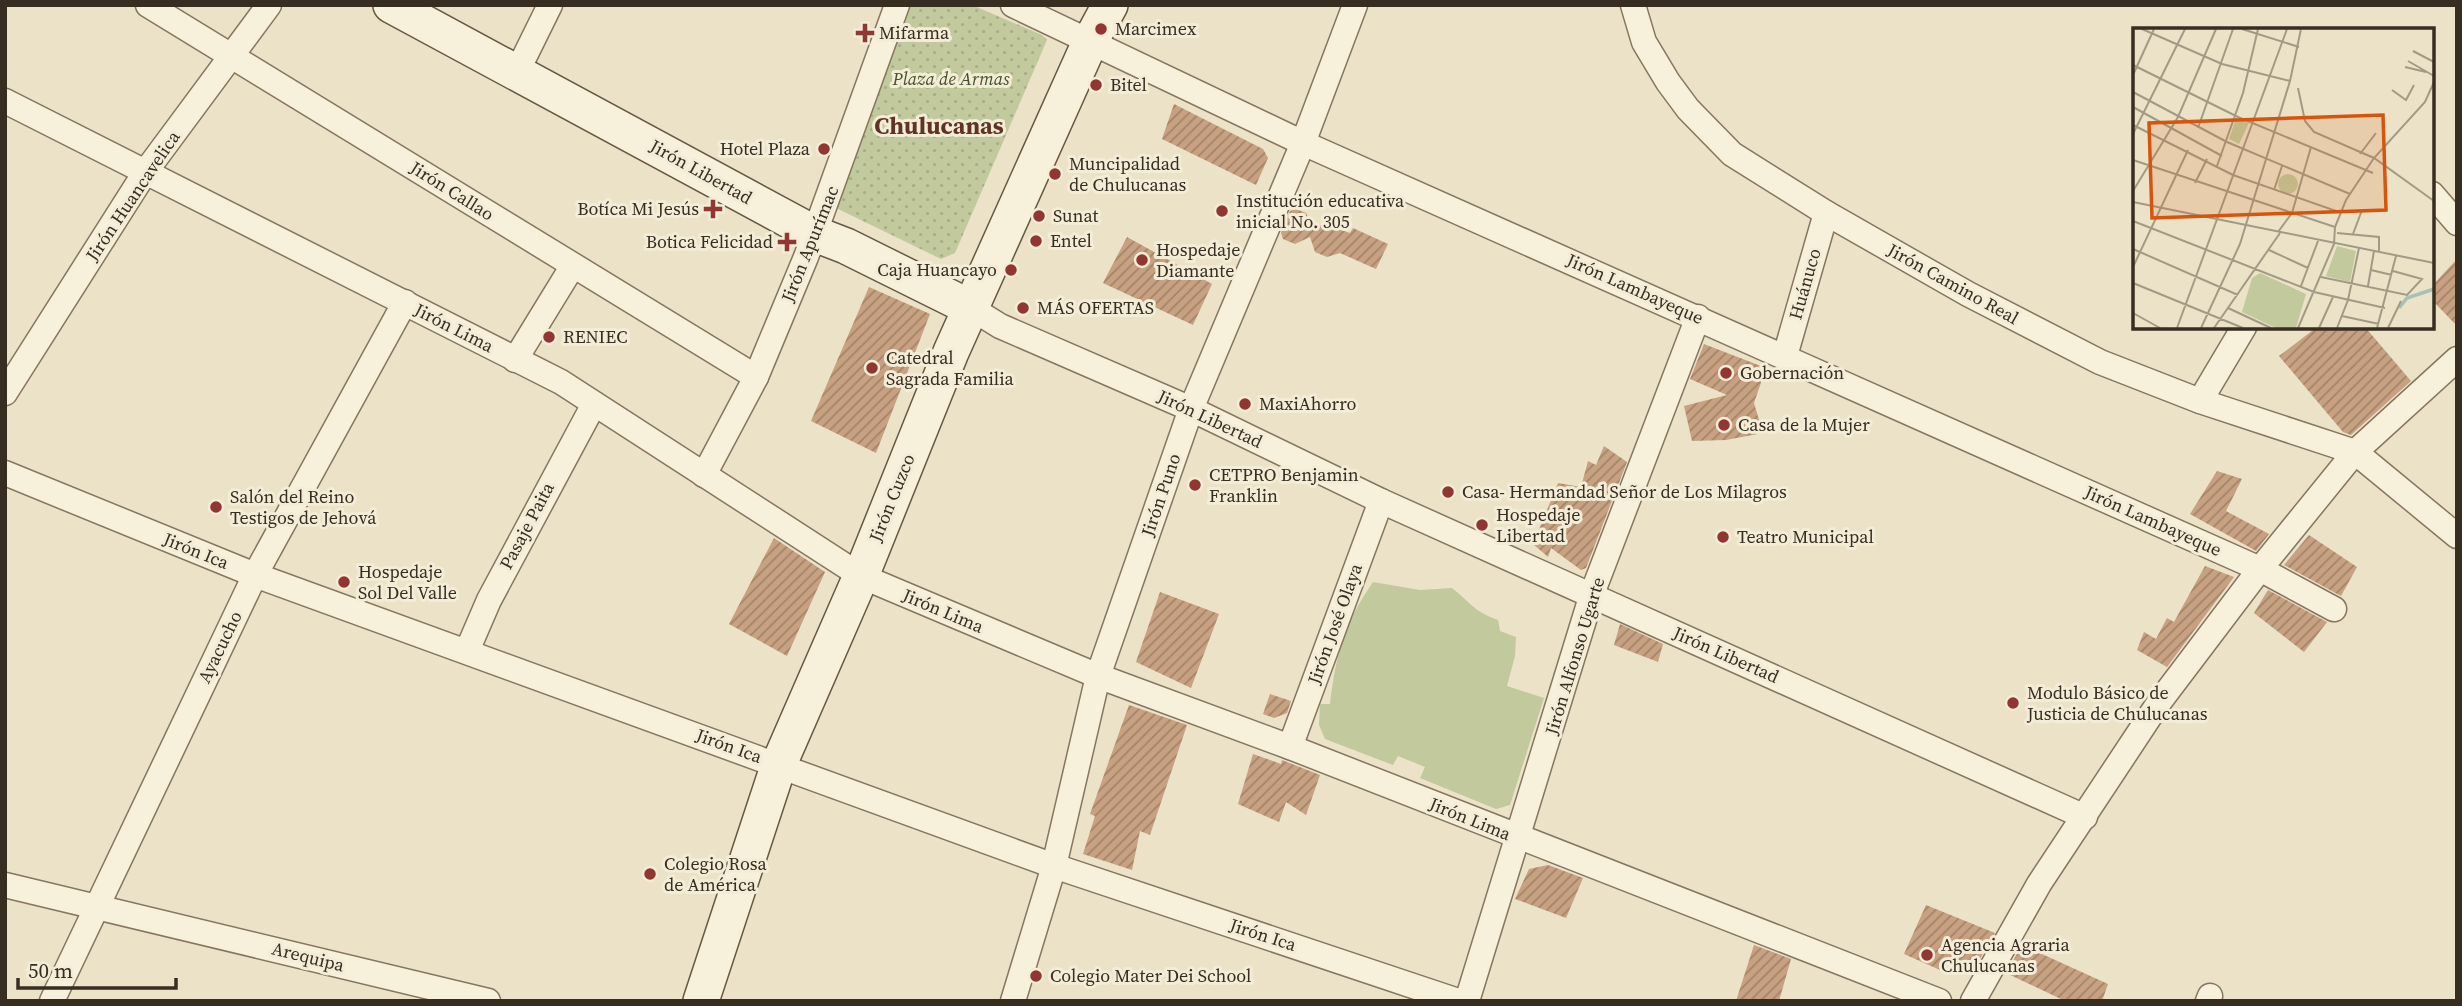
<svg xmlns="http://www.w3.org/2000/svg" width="2462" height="1006" font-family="'Source Serif 4',serif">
  <defs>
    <pattern id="grass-dots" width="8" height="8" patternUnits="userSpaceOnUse" patternTransform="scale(1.75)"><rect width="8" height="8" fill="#c2c99d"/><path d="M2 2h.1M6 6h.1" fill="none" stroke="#a7ad87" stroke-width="1.8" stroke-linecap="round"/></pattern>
    <pattern id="building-hatch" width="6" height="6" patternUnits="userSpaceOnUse" patternTransform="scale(1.75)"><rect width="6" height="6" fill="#c7a181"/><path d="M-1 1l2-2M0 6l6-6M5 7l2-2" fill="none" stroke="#a38469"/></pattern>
  </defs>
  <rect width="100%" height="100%" fill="#ebe2c8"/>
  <path fill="url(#grass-dots)" d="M 901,5 L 972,5 L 1042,35 L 1047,40 L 955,253 L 941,259 L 830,205 Z"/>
  <path fill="#c2c99d" d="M 1373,582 L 1420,590 L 1452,588 C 1471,603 1473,611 1498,620 L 1500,631 L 1516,637 L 1515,656 L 1507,686 L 1544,698 L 1510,805 L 1496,809 L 1420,778 L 1425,767 L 1398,756 L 1393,765 L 1325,739 L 1319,725 L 1320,704 L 1330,704 C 1336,654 1344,624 1373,582 Z"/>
  <g fill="url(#building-hatch)">
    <path d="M 1174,104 L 1263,149 L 1268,158 L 1256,185 L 1162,139 Z"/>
    <path d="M 1296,209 L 1306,213 L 1313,227 L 1325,224 L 1350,233 L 1353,228 L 1388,244 L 1376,269 L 1340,253 L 1327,257 L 1315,252 L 1310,237 L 1295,244 L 1283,239 L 1281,233 L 1290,211 Z"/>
    <path d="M 1127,237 L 1212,284 L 1193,325 L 1103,283 Z"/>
    <path d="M 2457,259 L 2457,326 L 2432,300 L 2432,286 Z"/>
    <path d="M 869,287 L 930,314 L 876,453 L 811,421 Z"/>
    <path d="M 2317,327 L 2365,327 L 2411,381 L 2351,435 L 2343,432 L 2279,356 Z"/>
    <path d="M 1704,344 L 1766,368 L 1754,403 L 1763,433 L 1726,440 L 1692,441 L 1684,406 L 1727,395 L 1690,379 Z"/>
    <path d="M 1604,446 L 1627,462 L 1586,568 L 1581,570 L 1551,548 L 1548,557 L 1533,544 L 1558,483 L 1581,487 L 1588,461 L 1596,465 Z"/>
    <path d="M 2217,471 L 2242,479 L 2226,511 L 2269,534 L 2256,551 L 2190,514 Z"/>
    <path d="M 2309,535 L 2357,567 L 2341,596 L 2284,565 Z"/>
    <path d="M 774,538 L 825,572 L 787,656 L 729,624 Z"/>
    <path d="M 2205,566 L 2234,577 L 2167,667 L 2137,650 L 2144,632 L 2156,639 L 2167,618 L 2174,622 Z"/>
    <path d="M 2268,590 L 2327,622 L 2304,652 L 2254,613 Z"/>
    <path d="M 1160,592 L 1219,614 L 1191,688 L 1136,662 Z"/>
    <path d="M 1620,624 L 1663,644 L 1658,662 L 1614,645 Z"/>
    <path d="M 1270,694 L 1291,701 L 1287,713 L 1274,718 L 1263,714 Z"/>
    <path d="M 1129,705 L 1187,725 L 1150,835 L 1140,831 L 1132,870 L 1083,854 L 1095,816 L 1090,814 Z"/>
    <path d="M 1253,754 L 1281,764 L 1282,760 L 1320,775 L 1306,815 L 1286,802 L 1279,822 L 1238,804 Z"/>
    <path d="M 1548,865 L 1583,878 L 1566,918 L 1515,899 L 1529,869 Z"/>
    <path d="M 1926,905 L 1995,933 L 1971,974 L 1943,962 L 1940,970 L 1904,954 Z"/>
    <path d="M 1754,945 L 1791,959 L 1779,1001 L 1736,1001 Z"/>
    <path d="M 2022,945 L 2108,984 L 2102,1001 L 2065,1001 L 2006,973 Z"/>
  </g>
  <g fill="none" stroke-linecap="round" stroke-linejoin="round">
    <defs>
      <g id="street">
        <path d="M 148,5 L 756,377"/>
        <path d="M 1013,5 L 1303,143 L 2260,569 L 2334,609"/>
        <path d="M 1633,5 L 1644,42 L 1668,82 L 1688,109 L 1732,154 L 1826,213 L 1968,294 L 2100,362 L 2200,401 L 2355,452 L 2457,536"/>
        <path d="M 517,72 L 550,5"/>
        <path d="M 5,101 L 561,382 L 861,576 L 1098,676 L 1290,747 L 1939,1001"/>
        <path d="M 2432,194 L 2457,223"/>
        <path d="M 971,308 L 1000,326 L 1191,409 L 1381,501 L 2085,817"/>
        <path d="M 1785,356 L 1826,213"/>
        <path d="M 515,360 L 572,267"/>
        <path d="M 5,393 L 146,171 L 269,5"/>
        <path d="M 2200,401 L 2244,327"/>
        <path d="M 5,473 L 255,575 L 1054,866 L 1458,1001"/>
        <path d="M 704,475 L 756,377 L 806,257 L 897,5"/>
        <path d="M 467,651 L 489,600 L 594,404"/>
        <path d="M 1290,747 L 1381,501"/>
        <path d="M 5,885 L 488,1001"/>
        <path d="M 52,1001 L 255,575 L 405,302"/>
        <path d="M 1013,1001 L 1054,866 L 1098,676 L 1191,409 L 1303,143 L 1355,5"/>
        <path d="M 1467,1001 L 1592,594 L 1698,317"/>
        <path d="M 1973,1001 L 2039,884 L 2160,701 L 2260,569 L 2355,452 L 2457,359"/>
        <path d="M 2208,1001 L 2210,996"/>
      </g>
      <g id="secondary">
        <path d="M 391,5 L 815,234 L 846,246 L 971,308"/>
        <path d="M 701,1001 L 779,764 L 861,576 L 951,352 L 1090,42 L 1110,5"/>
      </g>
    </defs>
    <use href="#street" stroke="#86755f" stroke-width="27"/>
    <use href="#secondary" stroke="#685742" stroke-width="38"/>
    <use href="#street" stroke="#f7f0db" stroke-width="24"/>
    <use href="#secondary" stroke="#f7f0db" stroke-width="35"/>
  </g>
  <g fill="#913633" stroke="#f3ecd7" stroke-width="2.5">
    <circle cx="1101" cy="29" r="7"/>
    <path d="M861.5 22.5h7v7h7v7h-7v7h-7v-7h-7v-7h7z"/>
    <circle cx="1096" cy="85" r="7"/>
    <circle cx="824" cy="149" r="7"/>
    <circle cx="1055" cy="174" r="7"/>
    <path d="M709.5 198.5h7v7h7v7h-7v7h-7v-7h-7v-7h7z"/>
    <circle cx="1222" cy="211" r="7"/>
    <circle cx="1039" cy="216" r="7"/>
    <circle cx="1036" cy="241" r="7"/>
    <path d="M783.5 231.5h7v7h7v7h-7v7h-7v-7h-7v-7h7z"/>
    <circle cx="1142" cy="260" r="7"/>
    <circle cx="1011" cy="270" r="7"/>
    <circle cx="1023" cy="308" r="7"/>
    <circle cx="549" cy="337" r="7"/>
    <circle cx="872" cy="368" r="7"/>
    <circle cx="1726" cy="373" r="7"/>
    <circle cx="1245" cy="404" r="7"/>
    <circle cx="1724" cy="425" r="7"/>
    <circle cx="1195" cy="485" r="7"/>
    <circle cx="1448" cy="492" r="7"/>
    <circle cx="216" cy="507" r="7"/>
    <circle cx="1482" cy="525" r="7"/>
    <circle cx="1723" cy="537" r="7"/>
    <circle cx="344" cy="582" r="7"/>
    <circle cx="2013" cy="703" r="7"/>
    <circle cx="650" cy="874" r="7"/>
    <circle cx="1927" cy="955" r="7"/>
    <circle cx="1036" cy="976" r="7"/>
  </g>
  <g text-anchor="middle" stroke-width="6" stroke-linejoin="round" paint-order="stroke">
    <g font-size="18" fill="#382d21" stroke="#f3ecd7" text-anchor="start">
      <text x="1115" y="35">Marcimex</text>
      <text x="879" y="39">Mifarma</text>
      <text x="1110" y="91">Bitel</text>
      <text x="810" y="155" text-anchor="end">Hotel Plaza</text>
      <text x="1069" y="170">Muncipalidad<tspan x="1069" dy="21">de Chulucanas</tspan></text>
      <text x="1236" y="207">Institución educativa<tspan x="1236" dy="21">inicial No. 305</tspan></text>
      <text x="699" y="215" text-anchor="end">Botíca Mi Jesús</text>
      <text x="1053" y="222">Sunat</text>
      <text x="1050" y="247">Entel</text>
      <text x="773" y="248" text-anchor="end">Botica Felicidad</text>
      <text x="1156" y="256">Hospedaje<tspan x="1156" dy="21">Diamante</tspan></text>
      <text x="997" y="276" text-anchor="end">Caja Huancayo</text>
      <text x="1037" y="314">MÁS OFERTAS</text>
      <text x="563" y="343">RENIEC</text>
      <text x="886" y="364">Catedral<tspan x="886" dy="21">Sagrada Familia</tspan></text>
      <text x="1740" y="379">Gobernación</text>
      <text x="1259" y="410">MaxiAhorro</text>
      <text x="1738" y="431">Casa de la Mujer</text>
      <text x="1209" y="481">CETPRO Benjamin<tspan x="1209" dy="21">Franklin</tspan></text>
      <text x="1462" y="498">Casa- Hermandad Señor de Los Milagros</text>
      <text x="230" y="503">Salón del Reino<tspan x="230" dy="21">Testigos de Jehová</tspan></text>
      <text x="1496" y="521">Hospedaje<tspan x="1496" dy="21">Libertad</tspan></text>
      <text x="1737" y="543">Teatro Municipal</text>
      <text x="358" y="578">Hospedaje<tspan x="358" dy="21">Sol Del Valle</tspan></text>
      <text x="2027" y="699">Modulo Básico de<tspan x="2027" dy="21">Justicia de Chulucanas</tspan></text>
      <text x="664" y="870">Colegio Rosa<tspan x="664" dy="21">de América</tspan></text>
      <text x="1941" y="951">Agencia Agraria<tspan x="1941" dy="21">Chulucanas</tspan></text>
      <text x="1050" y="982">Colegio Mater Dei School</text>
    </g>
    <g font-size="18" font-style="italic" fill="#465329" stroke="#f3ecd7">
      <text x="951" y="85">Plaza de Armas</text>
    </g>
    <g font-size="18" fill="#382d21" stroke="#f3ecd7">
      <text transform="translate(701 172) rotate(29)" y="6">Jirón Libertad</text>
      <text transform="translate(452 191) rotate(32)" y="6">Jirón Callao</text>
      <text transform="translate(133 196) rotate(-56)" y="6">Jirón Huancavelica</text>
      <text transform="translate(810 244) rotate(-68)" y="6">Jirón Apurímac</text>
      <text transform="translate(1805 284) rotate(-74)" y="6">Huánuco</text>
      <text transform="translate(1953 284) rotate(29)" y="6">Jirón Camino Real</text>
      <text transform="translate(1635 289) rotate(24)" y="6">Jirón Lambayeque</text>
      <text transform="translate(454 328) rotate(27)" y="6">Jirón Lima</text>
      <text transform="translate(1210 419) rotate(25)" y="6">Jirón Libertad</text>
      <text transform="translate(1161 495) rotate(-71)" y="6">Jirón Puno</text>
      <text transform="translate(892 498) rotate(-68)" y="6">Jirón Cuzco</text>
      <text transform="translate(2153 521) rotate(24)" y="6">Jirón Lambayeque</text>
      <text transform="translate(527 526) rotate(-62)" y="6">Pasaje Paita</text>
      <text transform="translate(196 551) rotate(22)" y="6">Jirón Ica</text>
      <text transform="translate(943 611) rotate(23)" y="6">Jirón Lima</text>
      <text transform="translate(1335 624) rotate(-70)" y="6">Jirón José Olaya</text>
      <text transform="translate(220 647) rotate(-64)" y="6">Ayacucho</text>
      <text transform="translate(1726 655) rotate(24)" y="6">Jirón Libertad</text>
      <text transform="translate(1575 656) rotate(-73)" y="6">Jirón Alfonso Ugarte</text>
      <text transform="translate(729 746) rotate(20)" y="6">Jirón Ica</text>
      <text transform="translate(1470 819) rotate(22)" y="6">Jirón Lima</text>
      <text transform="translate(1263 935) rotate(18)" y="6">Jirón Ica</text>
      <text transform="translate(308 957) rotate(14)" y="6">Arequipa</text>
    </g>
    <g font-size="24" font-weight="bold" fill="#613324" stroke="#f3ecd7">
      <text x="939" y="134">Chulucanas</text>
    </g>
  </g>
  <g transform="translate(2133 28)">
    <rect width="301" height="301" fill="#ebe2c8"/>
    <path d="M 103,90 L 116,95 L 106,116 L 96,111 ZM 204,218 L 223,223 L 217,254 L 193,248 Z" fill="#c2c99d"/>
    <path d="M145 156a10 10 0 1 1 20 0a10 10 0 1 1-20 0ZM 127,245 L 173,266 L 163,300 L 143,300 L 109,284 L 119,250 Z" fill="#c2c99d"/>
    <path fill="none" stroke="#a9c0ba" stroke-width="3.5" d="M 266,280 L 274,270 L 301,261"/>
    <path fill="none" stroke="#a39a85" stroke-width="2" d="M 9,1 L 89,36 L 157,53M 109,1 L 166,19M 280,23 L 301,34M 275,33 L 301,48M 0,37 L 105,89 L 240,145M 272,39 L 293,44M 0,47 L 21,1M 165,60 L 172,93 L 181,104 L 241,130 L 301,173M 259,62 L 273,72 L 281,57M 0,64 L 94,114 L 217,166M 0,79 L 89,128M 0,97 L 100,147 L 206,184M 65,100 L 100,1M 0,106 L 52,1M 227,126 L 243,105M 0,132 L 202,199M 84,138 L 110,65 L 125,1M 62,155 L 74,131M 141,162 L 149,138M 0,163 L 45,89 L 83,1M 0,174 L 301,235M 0,193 L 181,264 L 252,280M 145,204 L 159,185 L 178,119M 204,205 L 246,209 L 246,224M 220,206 L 229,182M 0,221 L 105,267M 136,222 L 175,240M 0,239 L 55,122M 238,242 L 259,247M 188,249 L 274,267 L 289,251 L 260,243M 0,255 L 110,300M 168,258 L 185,213M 235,258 L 241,223M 95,280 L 138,300M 0,285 L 27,300M 209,288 L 246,296M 44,300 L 154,1M 68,300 L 107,216 L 157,53 L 168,1M 81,300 L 147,205M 165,300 L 201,216 L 202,199 L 213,172 L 241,130 L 292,74 L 301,54M 186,300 L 200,269M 204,300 L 215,272 L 226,220M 244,300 L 263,228M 255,300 L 268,273"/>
    <path fill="#d6550e" fill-opacity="0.15" stroke="#d6550e" stroke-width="3.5" d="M 250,87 L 253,182 L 19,190 L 16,95 Z"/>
    <rect width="301" height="301" fill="none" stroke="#382d21" stroke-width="3.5"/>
  </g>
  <rect width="2462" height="1006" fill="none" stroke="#382d21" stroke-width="14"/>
  <path d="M18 978v10h158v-10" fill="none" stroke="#382d21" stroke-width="3.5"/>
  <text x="28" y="978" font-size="21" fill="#382d21" stroke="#f3ecd7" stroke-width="5" paint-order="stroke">50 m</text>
</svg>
